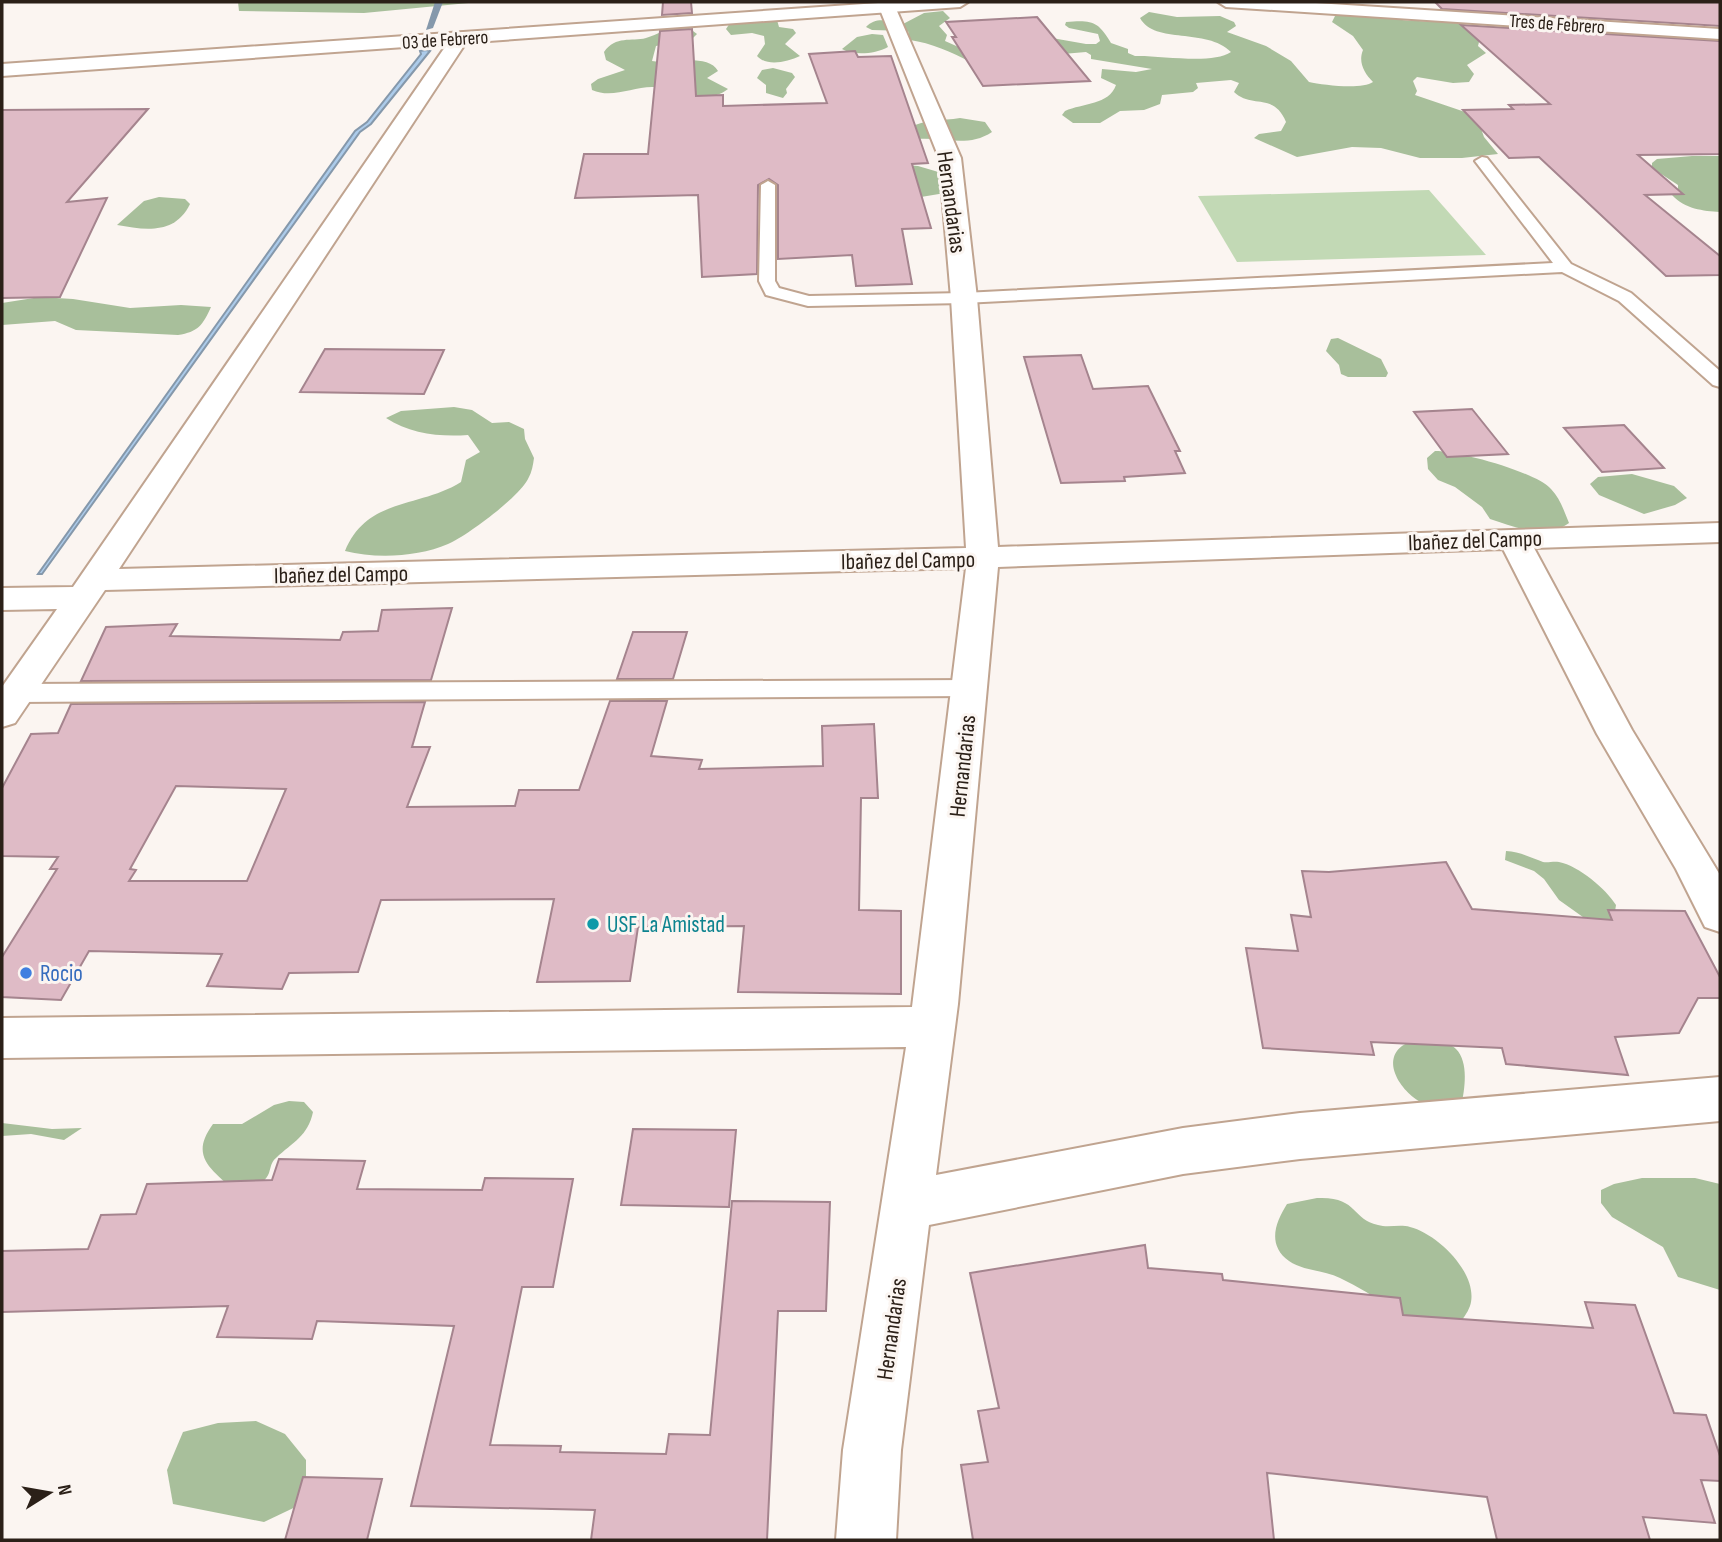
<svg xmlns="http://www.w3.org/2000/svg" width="1722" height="1542" font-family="'Sofia Sans Condensed',sans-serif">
  <rect width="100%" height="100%" fill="#fbf5f1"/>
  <path fill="#c2d9b5" d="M 1429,190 L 1486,255 L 1237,262 L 1198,196 Z"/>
  <g fill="#a8bf9b">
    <path d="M 238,2 L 479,2 L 364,13 L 239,11 Z"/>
    <path d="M 943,11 L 950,18 L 939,26 L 947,35 L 945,41 L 963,49 L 1052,38 L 1086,44 L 1096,44 L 1100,41 L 1098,34 L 1069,28 L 1065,25 L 1066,22 C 1092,20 1098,21 1111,43 L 1128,49 L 1128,53 L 1135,56 C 1159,55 1212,65 1231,52 C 1206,27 1155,45 1140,18 L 1149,12 L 1177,17 L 1220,16 L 1234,22 L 1236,26 L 1227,32 L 1266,46 L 1291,61 L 1309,82 C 1323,85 1362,90 1373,82 C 1364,73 1358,62 1363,50 L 1353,36 L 1332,22 L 1335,16 C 1359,13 1379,18 1402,20 C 1431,23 1459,19 1485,31 L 1480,38 L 1478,46 L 1486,53 L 1467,65 L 1474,74 L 1469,82 L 1453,83 L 1417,77 L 1413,81 L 1417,91 L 1415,95 L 1468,113 L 1479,123 L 1484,137 L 1498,154 L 1462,158 L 1420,158 L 1381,148 L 1352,147 L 1297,157 L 1254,138 L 1259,134 L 1281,131 L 1286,122 C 1274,92 1252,109 1234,92 L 1239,83 L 1231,80 L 1196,83 L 1198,88 L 1193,92 L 1162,95 L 1160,104 L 1144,110 L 1120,111 L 1100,123 L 1073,123 L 1062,115 L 1065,111 C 1083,103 1109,105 1116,85 L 1101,78 L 1102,69 L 1136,72 L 1152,69 L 1091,59 L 1091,55 L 1086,52 L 970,62 C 952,52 931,43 910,40 L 908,31 L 872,30 L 866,27 C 876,16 889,21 903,24 L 924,13 Z"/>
    <path d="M 771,17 L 777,20 L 779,27 L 793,29 L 796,33 L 785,44 L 800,56 C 787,62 767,67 757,56 L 765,44 L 764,36 L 752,33 L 731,35 L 726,29 L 730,23 Z"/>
    <path d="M 679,27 L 689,28 L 697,34 L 693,38 L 656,46 L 652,61 C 670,64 708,53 718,71 L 707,78 L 728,89 C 703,108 678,86 652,87 C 632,87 612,99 592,90 L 591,84 L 598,79 L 625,70 L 606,60 L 604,52 C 616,35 631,42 646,38 C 658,34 666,29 679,27 Z"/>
    <path d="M 872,34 L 883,35 L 888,47 C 875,54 854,56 842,49 L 857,37 Z"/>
    <path d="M 773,68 L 792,73 L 795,77 L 786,89 L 787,93 L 783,98 L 766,93 L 766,85 L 757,78 L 762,70 Z"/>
    <path d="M 960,118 L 985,122 L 992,132 C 968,148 944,137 918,139 L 909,128 C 925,119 942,121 960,118 Z"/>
    <path d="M 1692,156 L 1720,156 L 1720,212 C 1703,211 1685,209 1672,195 L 1678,191 L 1678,185 L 1652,168 L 1652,163 L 1657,159 Z"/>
    <path d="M 905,165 L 918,166 L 952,176 L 951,192 L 909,199 Z"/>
    <path d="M 159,197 L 185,199 L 190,204 C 175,235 145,230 117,225 L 144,201 Z"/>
    <path d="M 40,297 L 73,299 L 130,308 L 181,305 L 211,307 C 203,325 198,332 178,335 L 76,330 L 55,321 L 2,325 L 2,303 Z"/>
    <path d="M 1338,338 L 1381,359 L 1388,373 L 1386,377 L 1348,377 L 1341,374 L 1339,365 L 1326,351 L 1331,339 Z"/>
    <path d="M 454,407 L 472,410 L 492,423 L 509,422 L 524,429 L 525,439 L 534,458 C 533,465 532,472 528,479 C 519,497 467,536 448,544 C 418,557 376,559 345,551 C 367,497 420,508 461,482 L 466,460 L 480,452 L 468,435 C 440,437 410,434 386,418 L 401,411 Z"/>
    <path d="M 1435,451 C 1459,451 1536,472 1551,489 C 1560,498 1564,511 1569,523 C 1547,540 1514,527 1490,519 L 1482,507 L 1455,487 L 1438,480 L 1428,469 L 1427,458 Z"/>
    <path d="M 1632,474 L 1674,486 L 1687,498 L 1675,505 L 1644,514 L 1599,495 L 1590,484 L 1598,477 Z"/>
    <path d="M 1506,851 C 1520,852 1530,857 1543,862 C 1548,863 1553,861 1559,862 C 1579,866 1606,889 1616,905 L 1611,937 L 1559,900 L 1544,879 L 1534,871 L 1505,860 Z"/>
    <path d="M 1440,1041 C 1444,1043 1452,1045 1456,1049 C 1469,1062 1465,1090 1461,1106 C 1451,1106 1437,1108 1428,1105 C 1408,1100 1378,1064 1402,1046 C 1412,1039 1428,1041 1440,1041 Z"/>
    <path d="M 289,1101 L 304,1102 L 313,1112 C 308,1136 293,1142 276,1158 C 271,1162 271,1167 269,1173 C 264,1185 250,1190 238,1194 C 213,1170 188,1158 213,1124 L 242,1124 L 274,1105 Z"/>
    <path d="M 2,1123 L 52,1129 L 82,1128 L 64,1140 L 31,1134 L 2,1136 Z"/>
    <path d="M 1642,1178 L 1695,1178 L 1720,1184 L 1720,1290 L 1678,1277 L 1663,1247 L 1612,1217 L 1601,1203 L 1601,1190 L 1614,1184 Z"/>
    <path d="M 1317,1198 C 1358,1196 1351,1219 1378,1225 C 1388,1228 1400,1224 1410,1227 C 1438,1234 1480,1275 1470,1306 C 1465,1320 1450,1333 1439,1343 C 1407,1319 1376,1295 1340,1278 C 1324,1270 1303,1271 1289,1261 C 1267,1245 1275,1223 1287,1204 Z"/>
    <path d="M 256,1421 L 285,1434 L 306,1460 L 306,1502 L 264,1522 L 173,1504 L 167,1470 L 183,1432 L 218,1423 Z"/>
  </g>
  <path fill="#accbea" stroke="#8598ab" stroke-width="2" d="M 426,50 L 430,51 L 371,124 L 360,132 L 42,574 L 38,574 L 355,131 L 367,122 L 421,54 L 420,51 Z"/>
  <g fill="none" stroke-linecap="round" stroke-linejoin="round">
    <path fill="#8598ab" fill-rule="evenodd" d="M 435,2 L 443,2 L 433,28 L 426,30 Z"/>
  </g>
  <g fill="#dfbbc6" stroke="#a5848e" stroke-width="2" fill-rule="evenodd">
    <path d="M 663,2 L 691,2 L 692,13 L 662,15 Z"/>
    <path d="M 1435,2 L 1720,2 L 1720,26 L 1442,9 Z"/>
    <path d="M 1037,17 L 1090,81 L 983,86 L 952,37 L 956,37 L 946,22 Z"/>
    <path d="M 1461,25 L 1720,41 L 1720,154 L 1638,155 L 1683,194 L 1645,195 L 1720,256 L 1720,275 L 1666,276 L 1539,157 L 1509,158 L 1463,110 L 1513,109 L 1509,105 L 1550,104 Z"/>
    <path d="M 692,29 L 696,96 L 723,95 L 723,106 L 827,103 L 809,54 L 855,51 L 858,57 L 891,56 L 928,163 L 912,164 L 931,228 L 902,229 L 912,284 L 856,286 L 852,255 L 778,259 L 778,185 L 769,179 L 758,185 L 757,274 L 702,277 L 698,195 L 575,198 L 584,154 L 648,154 L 660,31 Z"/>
    <path d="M 148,109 L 67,202 L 107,198 L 60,297 L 2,298 L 2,110 Z"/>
    <path d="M 325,349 L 444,350 L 424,394 L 300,392 Z"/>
    <path d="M 1081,355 L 1093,389 L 1148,386 L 1180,451 L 1175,451 L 1185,473 L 1124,477 L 1125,481 L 1061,483 L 1024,357 Z"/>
    <path d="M 1472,409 L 1508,454 L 1447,457 L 1414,412 Z"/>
    <path d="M 1624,425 L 1664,468 L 1602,472 L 1564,428 Z"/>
    <path d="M 452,608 L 431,680 L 81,681 L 106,627 L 177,624 L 170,636 L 340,640 L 343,632 L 378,631 L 382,610 Z"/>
    <path d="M 633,632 L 687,632 L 673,679 L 617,679 Z"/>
    <path d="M 610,701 L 667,701 L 651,756 L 702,760 L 699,769 L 823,766 L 822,726 L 874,724 L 878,798 L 861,798 L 859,910 L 901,911 L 901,994 L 738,992 L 744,926 L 638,927 L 630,981 L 537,982 L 554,899 L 381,900 L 358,972 L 289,973 L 282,989 L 207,986 L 222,954 L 89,951 L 61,1000 L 2,997 L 2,957 L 57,869 L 50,869 L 58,857 L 2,856 L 2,788 L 31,734 L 58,733 L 71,704 L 425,702 L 412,747 L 430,747 L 407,807 L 515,806 L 519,790 L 579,790 ZM 176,786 L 286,789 L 247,881 L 129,881 L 136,870 L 130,869 Z"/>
    <path d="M 1446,862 L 1472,909 L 1612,920 L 1608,910 L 1685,911 L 1720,977 L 1720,998 L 1698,998 L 1679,1033 L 1615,1037 L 1628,1075 L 1506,1064 L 1502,1048 L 1371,1042 L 1374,1055 L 1263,1048 L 1246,948 L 1298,951 L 1291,915 L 1311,917 L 1302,871 L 1329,872 Z"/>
    <path d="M 633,1129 L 736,1130 L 729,1207 L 621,1205 Z"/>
    <path d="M 279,1159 L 365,1161 L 357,1189 L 482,1190 L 485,1178 L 573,1179 L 553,1287 L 522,1287 L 490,1445 L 561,1446 L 560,1452 L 666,1454 L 669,1434 L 710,1435 L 732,1201 L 830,1202 L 826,1311 L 778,1311 L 767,1540 L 591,1540 L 595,1510 L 411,1506 L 454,1326 L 317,1321 L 312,1339 L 217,1337 L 228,1306 L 2,1312 L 2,1251 L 88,1249 L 101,1215 L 136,1214 L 147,1184 L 272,1180 Z"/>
    <path d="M 1145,1245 L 1148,1268 L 1222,1274 L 1223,1280 L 1400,1298 L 1403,1315 L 1593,1328 L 1585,1302 L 1635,1305 L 1674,1413 L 1706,1415 L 1720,1456 L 1720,1481 L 1701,1480 L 1715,1523 L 1643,1517 L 1650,1540 L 1497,1540 L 1487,1497 L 1267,1473 L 1274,1540 L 973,1540 L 961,1465 L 988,1462 L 978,1411 L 999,1408 L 970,1273 Z"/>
    <path d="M 303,1477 L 382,1479 L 367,1540 L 285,1540 Z"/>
  </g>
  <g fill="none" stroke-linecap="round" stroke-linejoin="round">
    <defs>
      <g id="lane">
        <path d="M 1482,157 L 1487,158 L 1571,264 L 1631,293 L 1720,371 L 1720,387 L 1713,385 L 1619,301 L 1562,272 L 964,303 L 808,306 L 766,295 L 759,281 L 761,185 L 768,181 L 775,185 L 775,281 L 779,288 L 809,296 L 964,293 L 1553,263 L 1475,161 Z"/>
        <path d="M 971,680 L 980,682 L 983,688 L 980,694 L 971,696 L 16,702 L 7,699 L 4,693 L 7,687 L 16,684 Z"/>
      </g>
      <path id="street" d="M 877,2 L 893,2 L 961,158 L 977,298 L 998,547 L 1720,523 L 1720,542 L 1534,548 L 1632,730 L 1720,875 L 1720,932 L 1705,927 L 1676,869 L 1597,734 L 1503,549 L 998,567 L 958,1004 L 936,1175 L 1183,1128 L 1300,1113 L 1720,1077 L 1720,1121 L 1300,1159 L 1183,1174 L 929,1225 L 901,1450 L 896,1540 L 836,1540 L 843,1450 L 906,1047 L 2,1058 L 2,1018 L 912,1007 L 966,568 L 105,590 L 15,723 L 2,727 L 2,687 L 57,609 L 2,610 L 2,588 L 73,587 L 454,34 L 460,33 L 469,38 L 119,569 L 966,548 L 951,298 L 939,158 Z"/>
      <g id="secondary">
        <path d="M 893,2 L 968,2 L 960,7 L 2,76 L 2,64 Z"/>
        <path d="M 1218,2 L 1300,2 L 1720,29 L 1720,39 L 1226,7 Z"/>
      </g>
    </defs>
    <use href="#lane" stroke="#c0a490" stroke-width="4"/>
    <use href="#street" stroke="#c0a490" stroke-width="4"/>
    <use href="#secondary" stroke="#c0a490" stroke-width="4"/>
    <use href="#lane" fill="#fff" fill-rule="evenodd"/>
    <use href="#street" fill="#fff" fill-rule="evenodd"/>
    <use href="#secondary" fill="#fff" fill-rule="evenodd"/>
  </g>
  <circle fill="#0f9aa8" stroke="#fbf5f1" stroke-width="2.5" cx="593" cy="924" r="7"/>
  <circle fill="#3f7fe0" stroke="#fbf5f1" stroke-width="2.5" cx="26" cy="973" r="7"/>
  <g text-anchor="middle" stroke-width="6" stroke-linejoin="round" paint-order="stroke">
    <g font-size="19" fill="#2b2018" stroke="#fbf5f1">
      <text transform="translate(1557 23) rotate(4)" y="7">Tres de Febrero</text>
      <text transform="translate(445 39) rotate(-4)" y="7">03 de Febrero</text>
    </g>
    <g font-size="23" fill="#2b2018" stroke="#fbf5f1">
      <text transform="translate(952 202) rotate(82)" y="8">Hernandarias</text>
      <text transform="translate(1475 540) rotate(-2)" y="8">Ibañez del Campo</text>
      <text transform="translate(908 560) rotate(-1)" y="8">Ibañez del Campo</text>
      <text transform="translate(341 574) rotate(-1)" y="8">Ibañez del Campo</text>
      <text transform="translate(962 766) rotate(-84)" y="8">Hernandarias</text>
      <text transform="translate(891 1329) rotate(-82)" y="8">Hernandarias</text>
    </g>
    <g font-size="23" fill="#0d838f" stroke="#fbf5f1" text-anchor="start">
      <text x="607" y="932">USF La Amistad</text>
    </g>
    <g font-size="23" fill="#366cbe" stroke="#fbf5f1" text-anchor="start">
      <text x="40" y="981">Rocio</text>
    </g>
  </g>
  <rect width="1722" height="1542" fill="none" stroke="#2b2018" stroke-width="7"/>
  <g transform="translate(49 1493) rotate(79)" stroke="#fbf5f1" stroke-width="5" paint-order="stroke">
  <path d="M0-5L12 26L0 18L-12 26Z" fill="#2b2018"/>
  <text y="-10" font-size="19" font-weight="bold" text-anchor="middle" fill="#2b2018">N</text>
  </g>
</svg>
